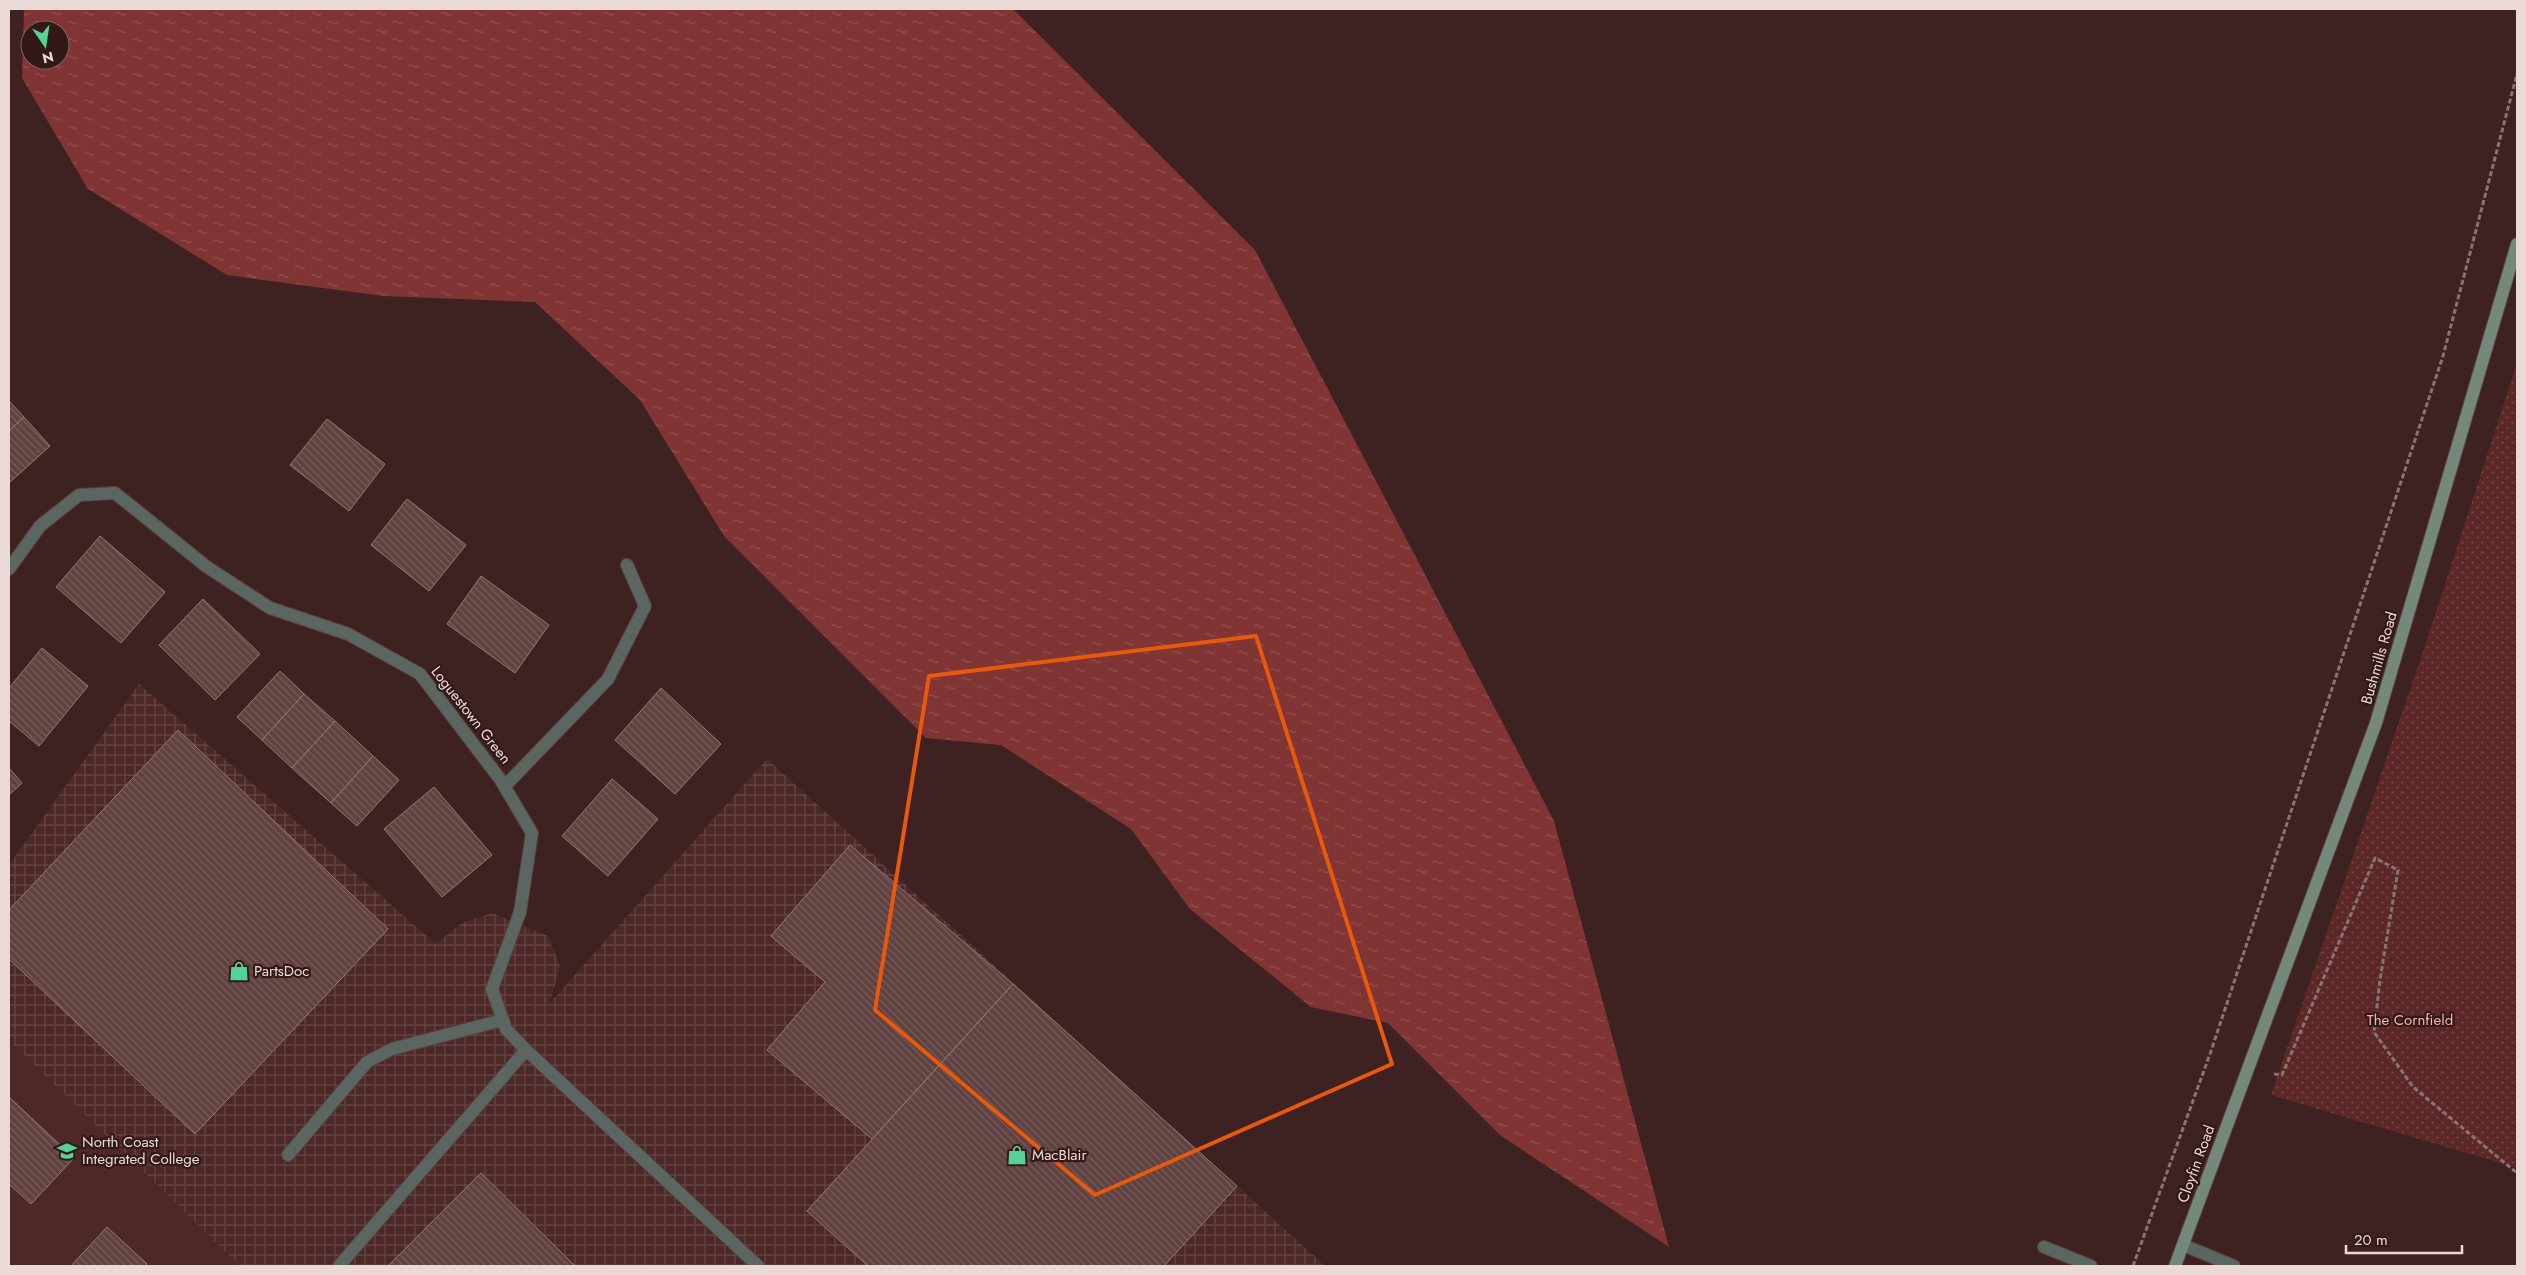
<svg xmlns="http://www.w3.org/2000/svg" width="2526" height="1275" font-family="Jost,sans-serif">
  <defs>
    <pattern id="industrial-grid" width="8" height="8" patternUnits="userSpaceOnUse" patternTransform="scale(1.25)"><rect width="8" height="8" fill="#4c2928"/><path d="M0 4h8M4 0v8" fill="none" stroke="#664746"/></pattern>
    <pattern id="grass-dots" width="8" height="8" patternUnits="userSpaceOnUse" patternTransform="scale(1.25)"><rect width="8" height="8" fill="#5c2827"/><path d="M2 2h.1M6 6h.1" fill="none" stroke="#744746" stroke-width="1.8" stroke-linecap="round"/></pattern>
    <pattern id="water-ripples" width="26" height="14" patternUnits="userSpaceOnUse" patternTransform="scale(1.25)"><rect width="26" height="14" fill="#813434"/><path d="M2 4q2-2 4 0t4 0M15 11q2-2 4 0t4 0" fill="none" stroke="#935151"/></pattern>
    <pattern id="building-back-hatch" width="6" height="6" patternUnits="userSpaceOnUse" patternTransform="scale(1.25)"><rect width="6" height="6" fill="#5f4140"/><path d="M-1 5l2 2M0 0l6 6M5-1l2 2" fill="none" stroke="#765c5b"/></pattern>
  </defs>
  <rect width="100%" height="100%" fill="#3d2221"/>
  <path fill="#4c2928" d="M 9,1036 L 241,1266 L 9,1266 Z"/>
  <path fill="url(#industrial-grid)" d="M 139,684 L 436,944 L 462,923 L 492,913 L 548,936 L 560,966 L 550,1003 L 767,759 L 1325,1266 L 240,1266 L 9,1040 L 9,865 Z"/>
  <path fill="url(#grass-dots)" d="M 2517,363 L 2517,1168 L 2271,1095 L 2424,649 Z"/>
  <path fill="url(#water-ripples)" fill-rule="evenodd" d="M 24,9 L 1013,9 L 1255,250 L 1554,821 L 1669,1247 L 1500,1135 L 1388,1023 L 1311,1007 L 1190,909 L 1131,829 L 1001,745 L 926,738 L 724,536 L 640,400 L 535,302 L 383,296 L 227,275 L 88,189 L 22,78 ZM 30,30 L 60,30 L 60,60 L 30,60 Z"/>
  <g fill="url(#building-back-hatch)" stroke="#997876">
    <path d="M 9,401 L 24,417 L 9,431 Z"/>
    <path d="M 24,417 L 50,446 L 9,483 L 9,431 Z"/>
    <path d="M 327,419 L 385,464 L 349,511 L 290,465 Z"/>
    <path d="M 407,499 L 466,545 L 429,591 L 371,545 Z"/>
    <path d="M 100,536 L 165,592 L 121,643 L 56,587 Z"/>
    <path d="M 481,576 L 549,625 L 515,673 L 447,624 Z"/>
    <path d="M 203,599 L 260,654 L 215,700 L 159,645 Z"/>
    <path d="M 42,648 L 88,686 L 39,746 L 9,721 L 9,688 Z"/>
    <path d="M 280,671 L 304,694 L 262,740 L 237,717 Z"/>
    <path d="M 661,688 L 721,744 L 675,794 L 615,740 Z"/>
    <path d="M 304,694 L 335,721 L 292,768 L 262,740 Z"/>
    <path d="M 335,721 L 373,756 L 331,803 L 292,768 Z"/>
    <path d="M 178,730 L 388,929 L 195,1134 L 9,959 L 9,910 Z"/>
    <path d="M 373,756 L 399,780 L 357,826 L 331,803 Z"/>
    <path d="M 9,768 L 22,783 L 9,795 Z"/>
    <path d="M 612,779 L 658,819 L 608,876 L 562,836 Z"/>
    <path d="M 434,787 L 492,855 L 442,897 L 384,829 Z"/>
    <path d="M 850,845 L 1013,984 L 872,1139 L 767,1050 L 825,982 L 771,936 Z"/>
    <path d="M 1013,984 L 1237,1186 L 1164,1266 L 868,1266 L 807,1211 Z"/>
    <path d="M 9,1097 L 74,1158 L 31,1204 L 9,1184 Z"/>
    <path d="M 481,1173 L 575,1266 L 388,1266 Z"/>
    <path d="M 107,1227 L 147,1264 L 145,1266 L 71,1266 Z"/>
  </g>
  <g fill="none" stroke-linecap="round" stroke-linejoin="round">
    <defs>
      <g id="lane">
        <path d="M 505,786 L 608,679 L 645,606 L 627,565"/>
        <path d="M 288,1155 L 367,1062 L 392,1049 L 503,1020"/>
        <path d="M 2044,1247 L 2091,1266"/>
      </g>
      <g id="street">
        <path d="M 9,569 L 40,526 L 79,495 L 115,493 L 207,567 L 270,608 L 348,634 L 420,674 L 500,779 L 532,833 L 520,912 L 492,989 L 506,1029 L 526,1050"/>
        <path d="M 2183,1245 L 2234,1266"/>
        <path d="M 339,1266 L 526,1050 L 758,1266"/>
      </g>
      <path id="secondary" d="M 2175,1266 L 2376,723 L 2517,244"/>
    </defs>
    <use href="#lane" stroke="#593f3e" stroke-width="14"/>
    <use href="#street" stroke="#593f3e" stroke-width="14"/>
    <use href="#secondary" stroke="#593f3e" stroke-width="14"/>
    <g stroke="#8a7371" stroke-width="3" stroke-dasharray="5 2.5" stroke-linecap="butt">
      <path d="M 2274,1074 L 2282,1075 L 2375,858 L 2398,870 L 2380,980 L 2374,1032 L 2413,1087 L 2517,1173"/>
      <path d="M 2133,1266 L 2210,1054 L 2443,356 L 2517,74"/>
    </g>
    <use href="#lane" stroke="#5a665f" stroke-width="12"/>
    <use href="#street" stroke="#5a665f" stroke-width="12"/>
    <use href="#secondary" stroke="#74887c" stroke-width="12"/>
  </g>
  <path fill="none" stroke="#e8590c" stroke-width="4" stroke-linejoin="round" d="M 1256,636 L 1392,1064 L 1095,1195 L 875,1010 L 929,676 Z"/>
  <defs>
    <symbol id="shop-bare" viewBox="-9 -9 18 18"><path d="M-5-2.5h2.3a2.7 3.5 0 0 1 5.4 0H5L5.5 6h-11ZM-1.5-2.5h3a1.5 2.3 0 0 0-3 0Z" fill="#54d396" stroke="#321918" stroke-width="2.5" paint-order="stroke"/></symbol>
    <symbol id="school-bare" viewBox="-9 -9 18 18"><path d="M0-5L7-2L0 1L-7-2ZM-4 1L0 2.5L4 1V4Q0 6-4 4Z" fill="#54d396" stroke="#321918" stroke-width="2.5" paint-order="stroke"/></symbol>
  </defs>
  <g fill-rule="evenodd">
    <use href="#shop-bare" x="225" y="957" width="28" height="28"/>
    <use href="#school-bare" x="53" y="1137" width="28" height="28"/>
    <use href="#shop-bare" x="1003" y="1141" width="28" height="28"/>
  </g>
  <g text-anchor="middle" stroke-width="4.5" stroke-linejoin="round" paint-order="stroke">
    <g font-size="15" fill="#ebd9d7" stroke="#321918">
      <text transform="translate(2379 658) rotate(-74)" y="5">Bushmills Road</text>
      <text transform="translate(471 715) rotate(52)" y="5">Loguestown Green</text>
      <text transform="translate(2196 1164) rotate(-70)" y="5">Cloyfin Road</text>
    </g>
    <g font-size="15" fill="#ebd9d7" stroke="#321918" text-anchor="start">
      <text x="254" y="976">PartsDoc</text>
      <text x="82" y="1147">North Coast<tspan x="82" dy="17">Integrated College</tspan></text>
      <text x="1032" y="1160">MacBlair</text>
    </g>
    <g font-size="15" fill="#f8b2ae" stroke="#321918">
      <text x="2410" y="1025">The Cornfield</text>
    </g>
  </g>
  <rect width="2526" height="1275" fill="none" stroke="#ebd9d7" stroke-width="20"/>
  <g transform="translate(45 45) rotate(167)"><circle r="24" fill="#321918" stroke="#7c6664"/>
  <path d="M0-4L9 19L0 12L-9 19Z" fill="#54d396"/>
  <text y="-8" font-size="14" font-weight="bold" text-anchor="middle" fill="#ebd9d7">N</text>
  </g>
  <path d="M2346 1245v8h116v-8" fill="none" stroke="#ebd9d7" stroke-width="2.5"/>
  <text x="2354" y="1245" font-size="15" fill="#ebd9d7" stroke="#321918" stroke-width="4" paint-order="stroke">20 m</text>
</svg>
